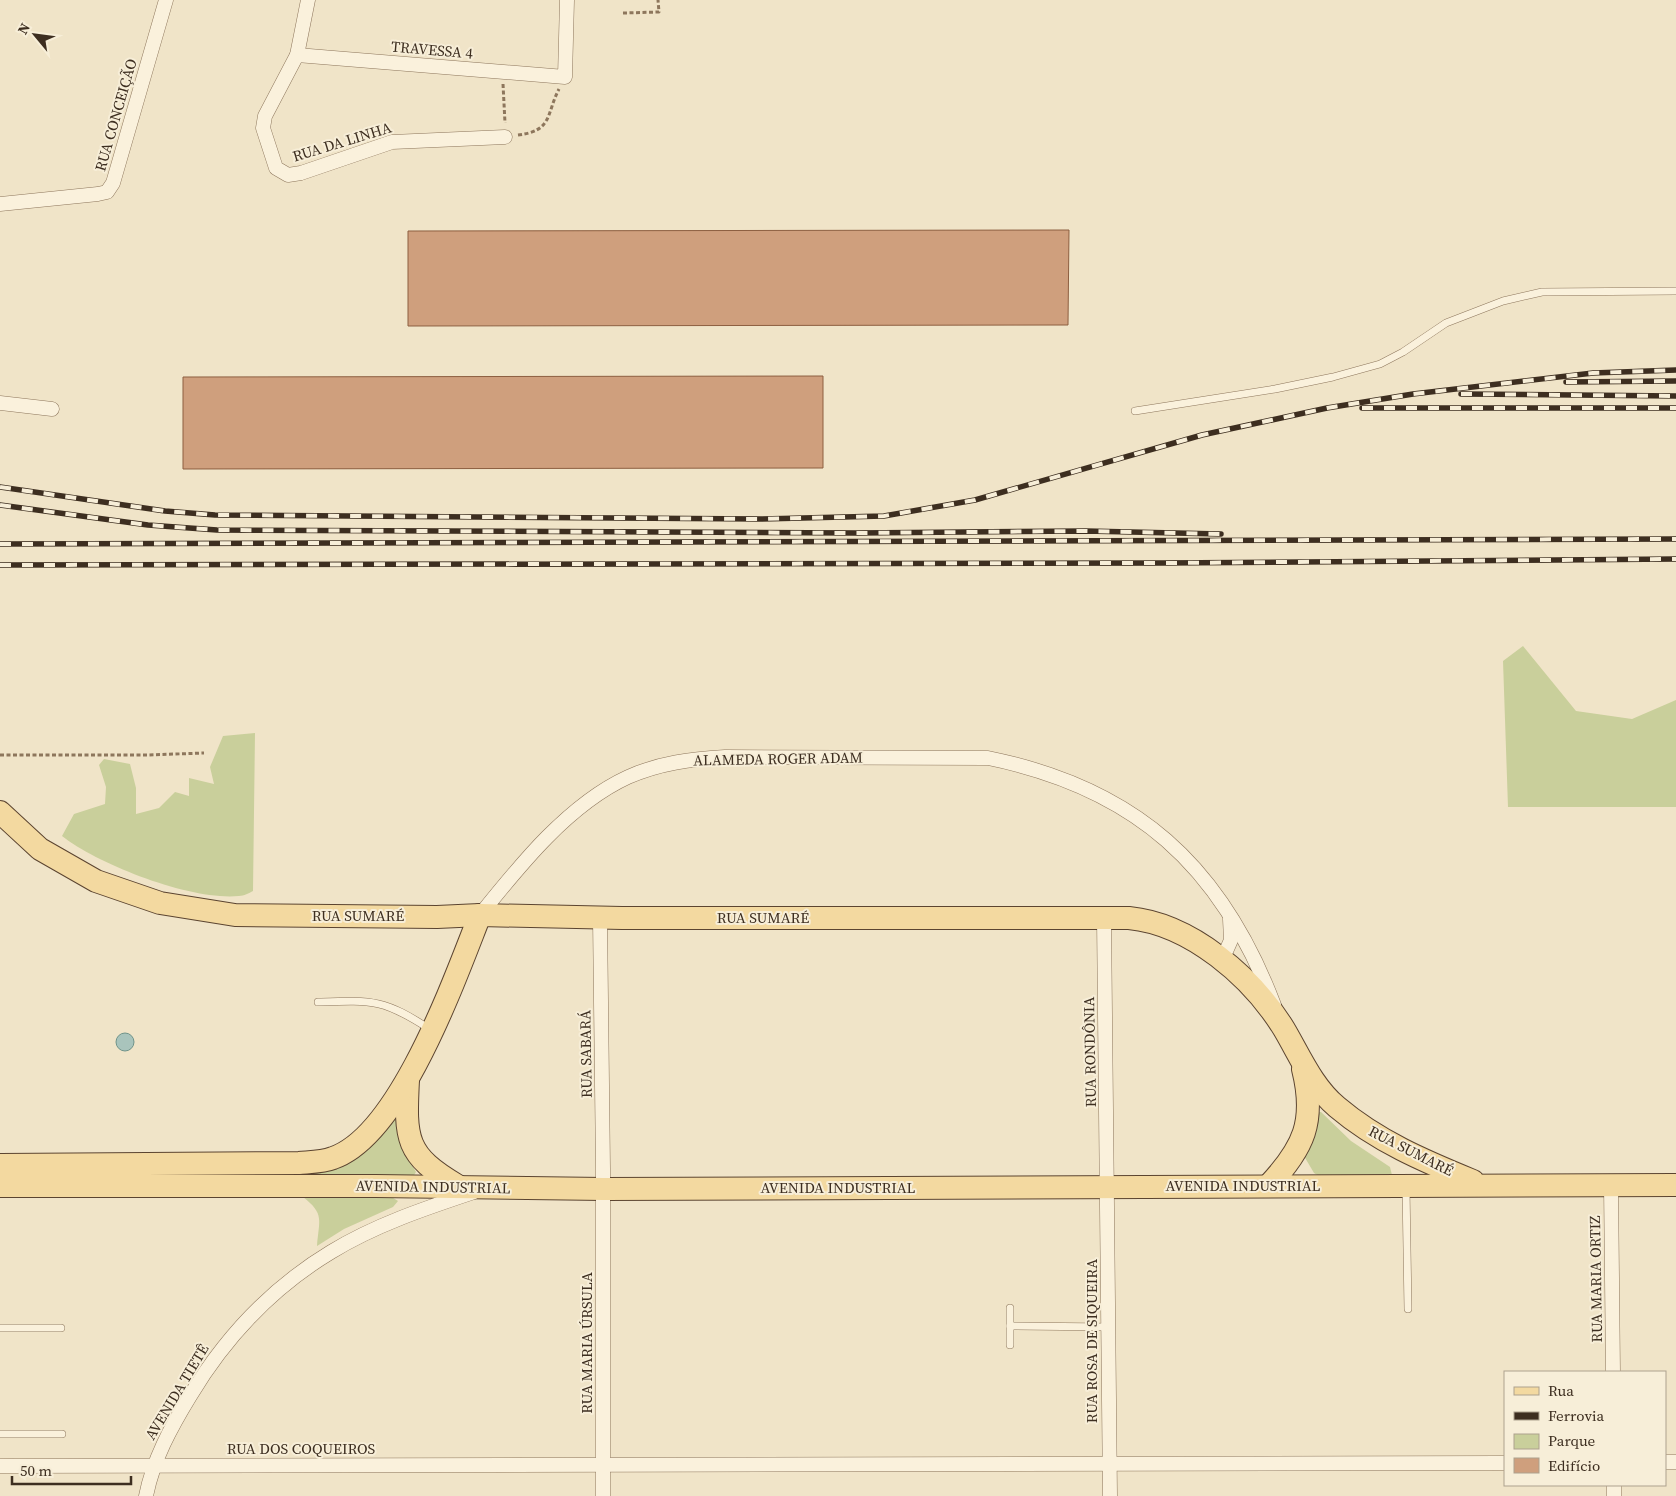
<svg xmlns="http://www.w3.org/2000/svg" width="1676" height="1496" font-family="'Source Serif 4',serif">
  <rect width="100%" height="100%" fill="#f0e4c8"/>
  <g fill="#c9cf9b">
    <path d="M 1523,646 L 1576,711 L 1632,719 L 1676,700 L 1676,807 L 1508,807 L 1503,661 Z"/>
    <path d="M 255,733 L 253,891 C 249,893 244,896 239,896 C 192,901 99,865 62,836 L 74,814 L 105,804 L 106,787 L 99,765 L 104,759 L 130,764 L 136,788 L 136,814 L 159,808 L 175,792 L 189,796 L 189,778 L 214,784 L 210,767 L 223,736 Z"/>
    <path d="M 1317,1112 L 1321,1112 L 1351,1141 L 1390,1167 L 1392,1175 L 1319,1176 L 1314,1173 L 1304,1156 Z"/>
    <path d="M 398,1113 L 405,1153 L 416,1172 L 413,1177 L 300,1180 L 299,1173 Z"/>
    <path d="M 390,1196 L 398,1201 L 393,1207 L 344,1229 L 317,1246 C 319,1220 325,1214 303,1197 Z"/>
  </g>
  <circle fill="#a9c4bc" stroke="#6f938a" cx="125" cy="1042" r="9"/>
  <g fill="#cf9f7d" stroke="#8d5f41">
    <path d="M 1069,230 L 1068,325 L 408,326 L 408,231 Z"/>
    <path d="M 823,376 L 823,468 L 183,469 L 183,377 Z"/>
  </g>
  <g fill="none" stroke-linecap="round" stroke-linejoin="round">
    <defs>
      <g id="service">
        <path d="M 1135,411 L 1275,389 L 1333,377 L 1380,364 L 1403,352 L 1446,323 L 1503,301 L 1542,292 L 1676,291"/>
        <path d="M 318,1002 C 373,1000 384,999 431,1030"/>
        <path d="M 1406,1188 L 1408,1309"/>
        <path d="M 1010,1308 L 1010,1345"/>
        <path d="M 1010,1326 L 1109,1327"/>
        <path d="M 0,1328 L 61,1328"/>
        <path d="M 0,1434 L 62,1434"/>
      </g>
      <g id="minor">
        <path d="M 308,0 L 297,55 L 265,116 L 263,128 L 276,168 L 288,175 L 301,173 L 392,142 L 505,137"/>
        <path d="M 297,55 L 565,77 L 567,0"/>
        <path d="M 0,204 L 98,194 L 107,192 L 113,183 L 166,0"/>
        <path d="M 0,403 L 52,409"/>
        <path d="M 480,915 C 520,865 569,804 628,777 C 659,763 692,759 725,757 L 988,758 C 1135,788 1221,865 1274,1005"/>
        <path d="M 600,918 L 603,1168 L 603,1496"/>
        <path d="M 1104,918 L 1110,1496"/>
        <path d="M 1223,958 L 1231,940 L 1230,919"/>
        <path d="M 1611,1185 L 1613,1372"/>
        <path d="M 1665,1462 L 1676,1462"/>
        <path d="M 0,1466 L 1505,1463"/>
        <path d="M 1614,1485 L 1614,1496"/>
        <path d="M 146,1496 C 153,1460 171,1427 190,1396 C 225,1338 273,1287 331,1252 C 375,1225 426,1208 474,1192"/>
      </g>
      <g id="primary">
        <path d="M 0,812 L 40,849 L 96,881 L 160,903 L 235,915 L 437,917 L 480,915 L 622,918 L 1129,918 C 1191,924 1252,977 1284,1029 C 1300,1056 1312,1086 1337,1107 C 1377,1141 1424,1161 1473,1181"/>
        <path d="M 408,1080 C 405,1139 405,1155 458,1186"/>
        <path d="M 0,1165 L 299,1163 C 310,1162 323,1162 333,1158 C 400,1135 455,978 480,915"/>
        <path d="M 0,1186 L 376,1186 L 604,1189 L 1676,1185"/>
        <path d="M 1268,1186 C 1304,1148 1316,1121 1303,1069"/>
      </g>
    </defs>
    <use href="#service" stroke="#8d765c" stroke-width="8"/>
    <use href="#minor" stroke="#8d765c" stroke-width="15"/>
    <use href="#primary" stroke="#5b4430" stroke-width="24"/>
    <g stroke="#8d765c" stroke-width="3" stroke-dasharray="4 2.5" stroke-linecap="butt">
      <path d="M 623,13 L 659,12 L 658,0"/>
      <path d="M 503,84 L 505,123"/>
      <path d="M 518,135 C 553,131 546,114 559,89"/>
      <path d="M 0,755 L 148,755 L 204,753"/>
    </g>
    <use href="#service" stroke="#faf1dc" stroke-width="7"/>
    <use href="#minor" stroke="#faf1dc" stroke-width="14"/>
    <use href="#primary" stroke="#f3d9a0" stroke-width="22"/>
    <defs>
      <g id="rail">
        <path d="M 1566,382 L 1676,381"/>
        <path d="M 1461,394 L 1676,396"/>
        <path d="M 1362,408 L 1676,408"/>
        <path d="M 0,487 L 165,511 L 215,515 L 761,519 L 884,516 L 975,500 L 1202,435 L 1327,408 L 1413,394 L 1593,373 L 1676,370"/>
        <path d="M 0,505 L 148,525 L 217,530 L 857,533 L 1086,531 L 1221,534"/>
        <path d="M 0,544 L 1676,539"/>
        <path d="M 0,565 L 1162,563 L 1676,559"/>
      </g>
    </defs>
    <use href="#rail" stroke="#3d2e20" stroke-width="5.5"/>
    <use href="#rail" stroke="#f7eed8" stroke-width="4" stroke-dasharray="11" stroke-linecap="butt"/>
  </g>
  <g text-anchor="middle" stroke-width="4" stroke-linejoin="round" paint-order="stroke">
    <g font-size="15" fill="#3d2e20" stroke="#f7eed8">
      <text transform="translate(432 50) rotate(5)" y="5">TRAVESSA 4</text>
      <text transform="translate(116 115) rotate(-74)" y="5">RUA CONCEIÇÃO</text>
      <text transform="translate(342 142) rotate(-17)" y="5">RUA DA LINHA</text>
      <text transform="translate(778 759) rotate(-1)" y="5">ALAMEDA ROGER ADAM</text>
      <text x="358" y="921">RUA SUMARÉ</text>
      <text x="763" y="923">RUA SUMARÉ</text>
      <text transform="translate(1090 1052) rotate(-91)" y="5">RUA RONDÔNIA</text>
      <text transform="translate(586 1054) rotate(-91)" y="5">RUA SABARÁ</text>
      <text transform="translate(1411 1151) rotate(27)" y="5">RUA SUMARÉ</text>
      <text x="1243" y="1191">AVENIDA INDUSTRIAL</text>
      <text transform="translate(433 1187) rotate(1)" y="5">AVENIDA INDUSTRIAL</text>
      <text x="838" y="1193">AVENIDA INDUSTRIAL</text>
      <text transform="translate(1596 1279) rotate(-91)" y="5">RUA MARIA ORTIZ</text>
      <text transform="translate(1092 1341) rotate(-90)" y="5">RUA ROSA DE SIQUEIRA</text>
      <text transform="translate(587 1343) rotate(-90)" y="5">RUA MARIA ÚRSULA</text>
      <text transform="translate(177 1392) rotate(-59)" y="5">AVENIDA TIETÊ</text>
      <text x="301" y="1454">RUA DOS COQUEIROS</text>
    </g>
  </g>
  <rect x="1504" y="1371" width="162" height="115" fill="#f7eed8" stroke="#ada18e"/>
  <rect x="1514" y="1387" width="25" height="8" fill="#f3d9a0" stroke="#ada18e"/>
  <text x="1548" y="1396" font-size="15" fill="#3d2e20">Rua</text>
  <rect x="1514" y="1412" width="25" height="8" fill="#3d2e20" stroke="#ada18e"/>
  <text x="1548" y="1421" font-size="15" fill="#3d2e20">Ferrovia</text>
  <rect x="1514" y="1434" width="25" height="15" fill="#c9cf9b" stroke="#ada18e"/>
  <text x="1548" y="1446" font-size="15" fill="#3d2e20">Parque</text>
  <rect x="1514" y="1458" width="25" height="15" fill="#cf9f7d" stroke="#ada18e"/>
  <text x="1548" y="1471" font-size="15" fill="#3d2e20">Edifício</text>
  <g transform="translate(35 35) rotate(299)" stroke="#f7eed8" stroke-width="4" paint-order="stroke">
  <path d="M0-4L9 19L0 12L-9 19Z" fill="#3d2e20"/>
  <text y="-8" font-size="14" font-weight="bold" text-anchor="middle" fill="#3d2e20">N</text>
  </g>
  <path d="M12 1476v8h119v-8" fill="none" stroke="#3d2e20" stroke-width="2.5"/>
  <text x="20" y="1476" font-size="15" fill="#3d2e20" stroke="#f7eed8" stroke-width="4" paint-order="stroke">50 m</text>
</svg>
